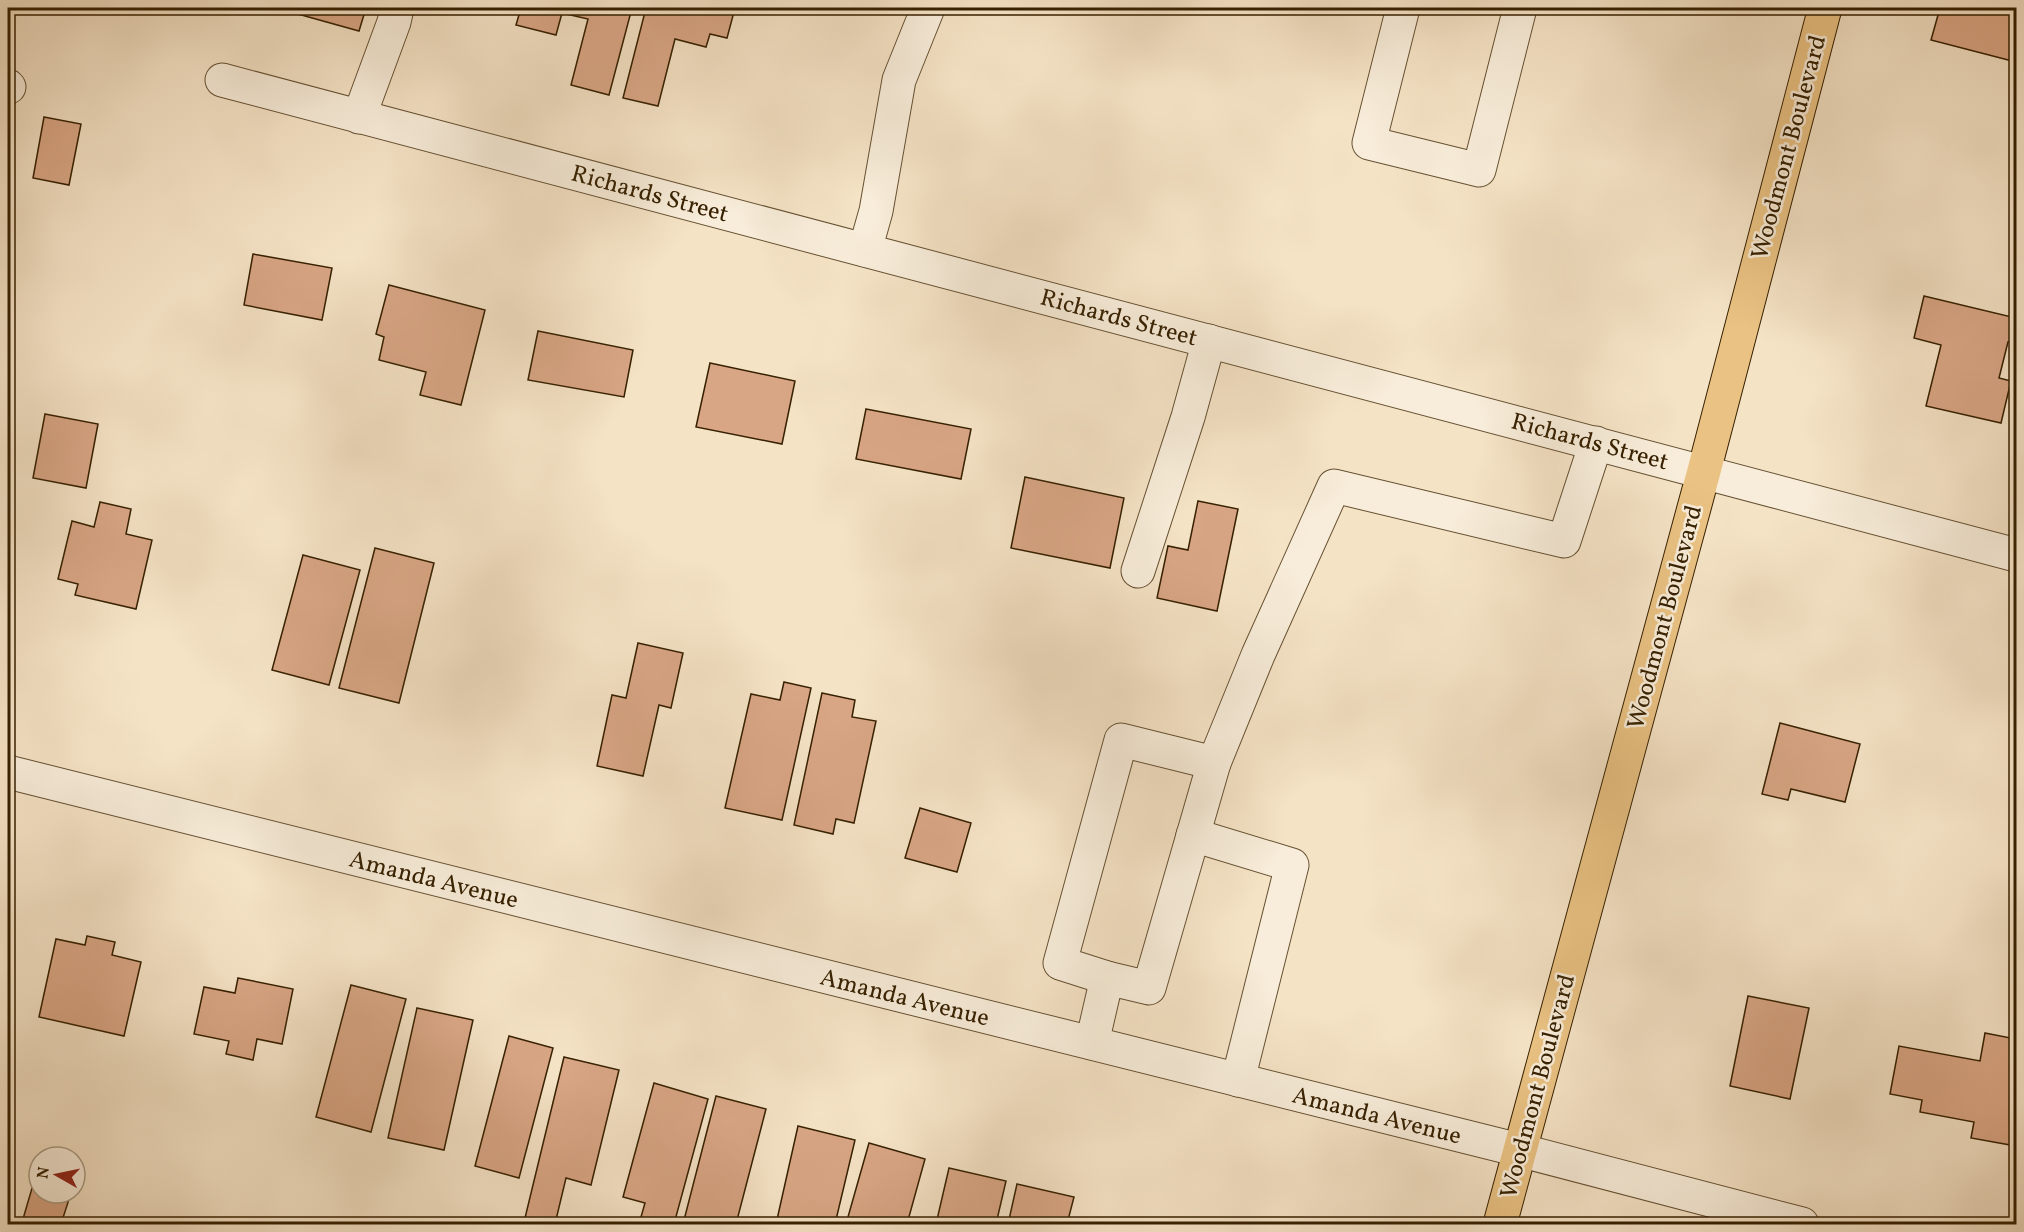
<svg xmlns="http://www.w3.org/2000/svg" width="2024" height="1232" font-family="Vollkorn,serif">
  <rect width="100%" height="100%" fill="#f5e3c6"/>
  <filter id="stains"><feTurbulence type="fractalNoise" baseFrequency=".00333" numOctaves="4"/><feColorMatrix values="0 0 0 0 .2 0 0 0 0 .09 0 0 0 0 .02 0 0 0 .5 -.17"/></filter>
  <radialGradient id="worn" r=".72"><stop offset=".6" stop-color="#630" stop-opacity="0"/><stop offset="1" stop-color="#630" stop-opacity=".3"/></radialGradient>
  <g fill="#d9a685" stroke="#362000" stroke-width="1.5">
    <path d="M 288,8 L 366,8 L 359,31 L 287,11 Z"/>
    <path d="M 521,8 L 632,8 L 609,95 L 571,85 L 588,19 L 562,13 L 556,35 L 516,25 Z"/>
    <path d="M 646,8 L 735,8 L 727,38 L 710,34 L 706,47 L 675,39 L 658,106 L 623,98 Z"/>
    <path d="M 1940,8 L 2016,8 L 2016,62 L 1931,40 Z"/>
    <path d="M 44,117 L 81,124 L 69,185 L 33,178 Z"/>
    <path d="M 253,254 L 332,268 L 322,320 L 244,305 Z"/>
    <path d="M 389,285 L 485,310 L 461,405 L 420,395 L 426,372 L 379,360 L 384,337 L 376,334 Z"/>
    <path d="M 1924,296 L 2016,318 L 2016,344 L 2008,342 L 1999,378 L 2011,381 L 2001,423 L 1926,406 L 1941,345 L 1914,338 Z"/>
    <path d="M 538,331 L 633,350 L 624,397 L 528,380 Z"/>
    <path d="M 710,363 L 795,381 L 782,444 L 696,427 Z"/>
    <path d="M 866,409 L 971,429 L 961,479 L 856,459 Z"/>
    <path d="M 45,414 L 98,424 L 86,488 L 33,478 Z"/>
    <path d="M 1025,477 L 1124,498 L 1110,568 L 1011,548 Z"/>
    <path d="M 1198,501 L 1238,509 L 1217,611 L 1157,598 L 1168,546 L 1188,550 Z"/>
    <path d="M 100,502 L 131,509 L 126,534 L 152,540 L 136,609 L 75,595 L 78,584 L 58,579 L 72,521 L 94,527 Z"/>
    <path d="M 375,548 L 434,563 L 399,703 L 339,688 Z"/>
    <path d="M 303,555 L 360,570 L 329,685 L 272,670 Z"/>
    <path d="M 638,643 L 683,653 L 671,708 L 659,705 L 643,776 L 597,766 L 612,695 L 626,698 Z"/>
    <path d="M 784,682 L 811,688 L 782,820 L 725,808 L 751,694 L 780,700 Z"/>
    <path d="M 822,693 L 855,700 L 852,717 L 876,721 L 854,823 L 836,819 L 833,834 L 794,825 Z"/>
    <path d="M 1780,723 L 1860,744 L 1845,802 L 1791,789 L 1788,800 L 1762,794 Z"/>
    <path d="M 920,808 L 971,823 L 957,872 L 905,858 Z"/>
    <path d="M 87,936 L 115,942 L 112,955 L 141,962 L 124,1036 L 39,1017 L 56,939 L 85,945 Z"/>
    <path d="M 238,978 L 293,989 L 282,1044 L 257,1039 L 253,1060 L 226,1054 L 229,1041 L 194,1034 L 204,987 L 235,993 Z"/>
    <path d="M 351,985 L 406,999 L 371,1132 L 316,1117 Z"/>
    <path d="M 1748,996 L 1809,1008 L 1790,1099 L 1730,1086 Z"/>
    <path d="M 417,1008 L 473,1020 L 444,1150 L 388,1138 Z"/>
    <path d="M 1985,1033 L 2016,1039 L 2016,1146 L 1971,1138 L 1974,1122 L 1920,1112 L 1922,1100 L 1890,1094 L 1899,1046 L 1980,1061 Z"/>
    <path d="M 509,1036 L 553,1048 L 519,1178 L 475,1166 Z"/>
    <path d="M 564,1057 L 619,1070 L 591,1185 L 566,1178 L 555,1224 L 551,1224 L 525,1218 Z"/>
    <path d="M 654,1083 L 708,1099 L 674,1224 L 639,1224 L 645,1203 L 623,1197 Z"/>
    <path d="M 716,1096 L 766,1109 L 736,1224 L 683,1224 Z"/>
    <path d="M 798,1126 L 855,1140 L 835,1224 L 776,1224 Z"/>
    <path d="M 869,1143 L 925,1159 L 907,1224 L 846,1224 Z"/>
    <path d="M 949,1168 L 1006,1181 L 996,1224 L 936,1224 Z"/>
    <path d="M 35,1178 L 39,1179 L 39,1193 L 71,1193 L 61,1224 L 39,1224 L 23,1219 Z"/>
    <path d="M 1017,1184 L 1074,1197 L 1067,1224 L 1008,1224 Z"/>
  </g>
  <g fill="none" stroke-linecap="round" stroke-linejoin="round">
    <defs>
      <g id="minor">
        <path d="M 1403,8 L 1369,143 L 1479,170 L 1520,8"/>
        <path d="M 222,80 L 2016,555"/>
        <path d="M 8,86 L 9,87"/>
        <path d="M 359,117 L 394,22 L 397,8"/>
        <path d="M 865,250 L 876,211 L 899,80 L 928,8"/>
        <path d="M 1138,571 L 1188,417 L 1209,341"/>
        <path d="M 8,772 L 1519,1150 L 1802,1224"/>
        <path d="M 1193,835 L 1292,865 L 1238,1080"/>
        <path d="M 1107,978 L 1060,963 L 1121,740 L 1214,763"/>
        <path d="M 1092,1043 L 1107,978 L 1149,988 L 1214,763 L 1258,655 L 1334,486 L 1564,541 L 1596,443"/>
      </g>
      <path id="major" d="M 1500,1224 L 1704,471 L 1825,8"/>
    </defs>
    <use href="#minor" stroke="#665132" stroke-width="35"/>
    <use href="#major" stroke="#362000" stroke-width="35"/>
    <use href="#minor" stroke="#f8edda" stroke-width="33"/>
    <use href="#major" stroke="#eac283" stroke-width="33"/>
  </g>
  <g text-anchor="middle" stroke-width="5" stroke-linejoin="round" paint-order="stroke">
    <g font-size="24" fill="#362000" stroke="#f8edda">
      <text transform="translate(1788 147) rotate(-75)" y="8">Woodmont Boulevard</text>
      <text transform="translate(650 193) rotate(15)" y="8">Richards Street</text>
      <text transform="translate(1119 317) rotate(15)" y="8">Richards Street</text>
      <text transform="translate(1590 441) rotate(15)" y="8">Richards Street</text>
      <text transform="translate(1664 617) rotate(-75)" y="8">Woodmont Boulevard</text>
      <text transform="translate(434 879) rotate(14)" y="8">Amanda Avenue</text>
      <text transform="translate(905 997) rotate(14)" y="8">Amanda Avenue</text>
      <text transform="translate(1537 1086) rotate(-75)" y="8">Woodmont Boulevard</text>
      <text transform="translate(1377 1115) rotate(14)" y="8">Amanda Avenue</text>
    </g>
  </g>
  <rect width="2024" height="1232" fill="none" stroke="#f5e3c6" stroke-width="30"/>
  <rect x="9" y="9" width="2006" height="1214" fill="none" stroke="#362000" stroke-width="3"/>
  <rect x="15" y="15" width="1994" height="1202" fill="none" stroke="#362000" stroke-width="1.5"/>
  <g transform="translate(57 1175) rotate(279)"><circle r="28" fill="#f8edda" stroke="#aa9b83" stroke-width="1.5"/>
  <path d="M0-4.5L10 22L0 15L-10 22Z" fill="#8f2418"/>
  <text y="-9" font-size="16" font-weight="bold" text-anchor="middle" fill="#362000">N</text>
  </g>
  <rect width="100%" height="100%" filter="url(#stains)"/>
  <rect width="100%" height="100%" fill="url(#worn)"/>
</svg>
